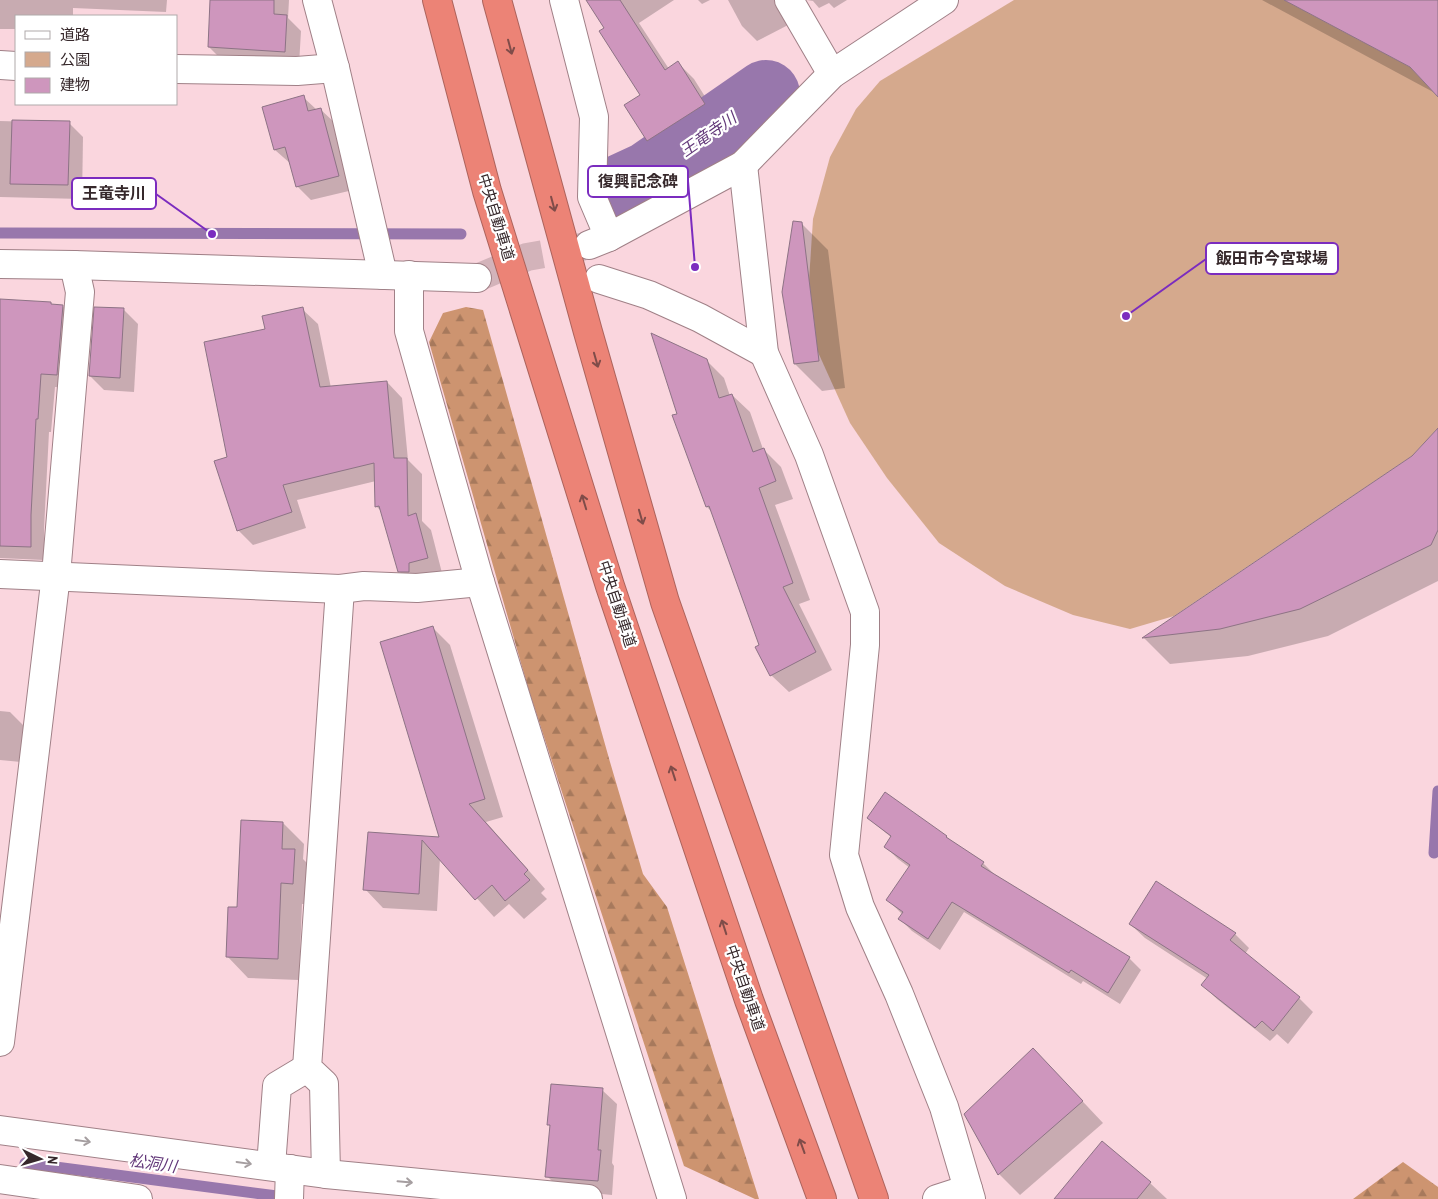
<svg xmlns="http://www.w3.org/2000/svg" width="1438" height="1199" font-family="'Archivo Narrow','Noto Sans JP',sans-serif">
  <defs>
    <pattern id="forest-firs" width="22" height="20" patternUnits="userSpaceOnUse" patternTransform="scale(1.25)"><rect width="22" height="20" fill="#cd9470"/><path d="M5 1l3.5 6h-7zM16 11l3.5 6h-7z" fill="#a7795c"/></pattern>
  </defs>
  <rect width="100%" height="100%" fill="#fad6de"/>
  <g fill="url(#forest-firs)">
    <path d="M 466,307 L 483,310 L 610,762 L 643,874 L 667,907 L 759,1199 L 755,1199 L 684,1166 L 529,691 L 429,342 L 443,313 Z"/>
    <path d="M 1403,1162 L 1438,1187 L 1438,1199 L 1353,1199 Z"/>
  </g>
  <path fill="#d5a98d" d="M 1014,0 L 1284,0 L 1410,67 L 1438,97 L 1438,428 L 1412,456 L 1174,616 L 1130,629 L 1073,615 L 1005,586 L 939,543 L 887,478 L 850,423 L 817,350 L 809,281 L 813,219 L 830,157 L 856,109 L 880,81 Z"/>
  <g fill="#0003">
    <path d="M 0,0 L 167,0 L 166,12 L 73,8 L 73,16 L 16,16 L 16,29 L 0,29 Z"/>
    <path d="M 211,0 L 289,0 L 288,18 L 301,31 L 299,65 L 223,61 L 209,47 Z"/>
    <path d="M 587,0 L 674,0 L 639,23 L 669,69 L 678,63 L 694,79 L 719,119 L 663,156 L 648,140 L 642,95 L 605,28 Z"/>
    <path d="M 698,0 L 710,0 L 702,4 Z"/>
    <path d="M 728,0 L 803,0 L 790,24 L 757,41 L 742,26 Z"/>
    <path d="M 807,0 L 847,0 L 834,8 L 829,3 L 819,8 L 813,1 Z"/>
    <path d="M 1262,0 L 1438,0 L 1438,95 L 1435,93 Z"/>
    <path d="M 303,97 L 317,110 L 320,109 L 335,123 L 353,190 L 311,200 L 297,186 L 291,164 L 275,150 L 264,108 Z"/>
    <path d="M 0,121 L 69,123 L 83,137 L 82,199 L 0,197 Z"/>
    <path d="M 801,223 L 828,250 L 845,388 L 822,391 L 795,364 Z"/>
    <path d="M 0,300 L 51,303 L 53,306 L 63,306 L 76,320 L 71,388 L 55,387 L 51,432 L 49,432 L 44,529 L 44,560 L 0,558 Z"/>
    <path d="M 123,309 L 138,324 L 134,392 L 104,390 L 90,376 Z"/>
    <path d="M 302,309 L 318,324 L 331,388 L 387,382 L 402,398 L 408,460 L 422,474 L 422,521 L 431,530 L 442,573 L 414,586 L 399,571 L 382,512 L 376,506 L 376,481 L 297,500 L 306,528 L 253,545 L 238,530 L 229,457 L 266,330 Z"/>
    <path d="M 706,360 L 724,378 L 730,396 L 732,395 L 750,412 L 763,449 L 781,467 L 793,499 L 775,505 L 810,600 L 799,604 L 832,670 L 789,692 L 771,675 L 713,513 L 707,507 L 679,414 Z"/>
    <path d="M 1438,430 L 1438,581 L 1328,636 L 1248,656 L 1170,664 L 1144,638 L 1413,457 Z"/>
    <path d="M 432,627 L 450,645 L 503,817 L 486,822 L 545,889 L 541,893 L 547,899 L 524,919 L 509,904 L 494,917 L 440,858 L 437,911 L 383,908 L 365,889 L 369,833 L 441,838 Z"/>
    <path d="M 0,709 L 0,711 L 10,712 L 24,726 L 21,762 L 0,760 Z"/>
    <path d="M 886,794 L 983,863 L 995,875 L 1129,958 L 1141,970 L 1120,1004 L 1083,981 L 1081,984 L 964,912 L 940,950 L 912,931 L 900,919 L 903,915 L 888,900 L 910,868 L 898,859 L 886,847 L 892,838 L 868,818 Z"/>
    <path d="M 283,823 L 304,844 L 303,859 L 316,872 L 314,904 L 302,904 L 299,980 L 248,978 L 227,956 L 238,909 Z"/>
    <path d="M 1130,924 L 1235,934 L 1249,948 L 1245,954 L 1299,998 L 1313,1012 L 1288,1044 L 1277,1034 L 1270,1041 L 1217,999 L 1203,985 L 1208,979 L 1145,938 Z"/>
    <path d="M 1054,1071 L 1103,1123 L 1020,1195 L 999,1174 Z"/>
    <path d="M 602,1090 L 617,1104 L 612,1163 L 614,1166 L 612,1195 L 561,1190 L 547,1176 L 551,1127 L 549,1125 Z"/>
    <path d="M 1150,1183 L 1167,1199 L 1056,1199 Z"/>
  </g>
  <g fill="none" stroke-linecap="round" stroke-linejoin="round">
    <g stroke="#9877ac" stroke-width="11">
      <path d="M 0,233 L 461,234"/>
      <path d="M 1434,853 L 1438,791"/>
      <path d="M 25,1163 L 277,1196"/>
    </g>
    <path stroke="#9877ac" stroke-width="68" d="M 623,187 L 649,175 L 766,94"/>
  </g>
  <g fill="#ce96bd" stroke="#8d7385">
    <path d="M 210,0 L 274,0 L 274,14 L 287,15 L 285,52 L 208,47 Z"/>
    <path d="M 586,0 L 620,0 L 665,70 L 678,61 L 705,104 L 647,141 L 624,105 L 640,95 L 599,31 L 604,28 Z"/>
    <path d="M 1284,0 L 1438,0 L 1438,97 L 1410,67 Z"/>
    <path d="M 304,95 L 308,111 L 321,108 L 339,176 L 296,187 L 285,147 L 274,150 L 262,107 Z"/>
    <path d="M 12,120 L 70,121 L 68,185 L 10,184 Z"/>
    <path d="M 793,221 L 802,222 L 819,361 L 794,364 L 782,292 Z"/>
    <path d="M 0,299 L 51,302 L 51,304 L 63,305 L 57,375 L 41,374 L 38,419 L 36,419 L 31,515 L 31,547 L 0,546 Z"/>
    <path d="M 94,307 L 124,308 L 120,378 L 89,376 Z"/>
    <path d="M 303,307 L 320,387 L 387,381 L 394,458 L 407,458 L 408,516 L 416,513 L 428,558 L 409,563 L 409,572 L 398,572 L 379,506 L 375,507 L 374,463 L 283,485 L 292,512 L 237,531 L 214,461 L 227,457 L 204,342 L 265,329 L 262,316 Z"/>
    <path d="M 651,333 L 707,359 L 719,398 L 732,394 L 753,452 L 764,448 L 776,481 L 759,488 L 793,583 L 783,587 L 816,652 L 770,676 L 755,647 L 759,645 L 709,506 L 706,507 L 672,415 L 677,414 Z"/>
    <path d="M 1438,428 L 1438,530 L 1431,545 L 1300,609 L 1220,629 L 1142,638 L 1412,456 Z"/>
    <path d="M 433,626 L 485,799 L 469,804 L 528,870 L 524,874 L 530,880 L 505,901 L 492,885 L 475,900 L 422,840 L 419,894 L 363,890 L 368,832 L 439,837 L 380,642 Z"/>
    <path d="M 885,792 L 947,836 L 946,837 L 984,862 L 981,866 L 1130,957 L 1108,993 L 1071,970 L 1069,973 L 952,902 L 928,939 L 898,919 L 903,912 L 886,900 L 910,865 L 884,847 L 891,836 L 867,818 Z"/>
    <path d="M 241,820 L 283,822 L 282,849 L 295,849 L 293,884 L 281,883 L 278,959 L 226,957 L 228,907 L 237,907 Z"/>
    <path d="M 1156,881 L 1236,933 L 1230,940 L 1300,997 L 1273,1031 L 1262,1021 L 1255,1028 L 1201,985 L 1209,975 L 1129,924 Z"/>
    <path d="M 1033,1048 L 1083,1101 L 998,1175 L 964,1114 Z"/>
    <path d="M 551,1084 L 603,1088 L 598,1150 L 601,1150 L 598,1181 L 545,1177 L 550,1125 L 547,1125 Z"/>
    <path d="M 1102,1141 L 1151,1182 L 1137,1199 L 1054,1199 Z"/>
  </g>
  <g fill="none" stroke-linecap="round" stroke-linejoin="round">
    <path stroke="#d3b3ba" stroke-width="28" stroke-dasharray="28 14" stroke-linecap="butt" d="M 477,278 L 527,257 L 587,246"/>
    <defs>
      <g id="minor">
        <path d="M 317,0 L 335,68 L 383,275"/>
        <path d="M 564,0 L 594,117 L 592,197 L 609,237"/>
        <path d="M 789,0 L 832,74"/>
        <path d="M 0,65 L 16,66"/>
        <path d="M 176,69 L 297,71 L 335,68"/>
        <path d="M 743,165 L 764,353 L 809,455 L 865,612 L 865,645 L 844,855 L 860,907 L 899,994 L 944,1107 L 971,1199"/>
        <path d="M 589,245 L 609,237 L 743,165 L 832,74 L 944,0"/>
        <path d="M 0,264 L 74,265 L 477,278"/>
        <path d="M 409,275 L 409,331 L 480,582 L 672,1199"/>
        <path d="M 599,279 L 649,295 L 700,318 L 764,353"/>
        <path d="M 0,574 L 340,589 L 364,586 L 417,588 L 480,582"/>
        <path d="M 0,1042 L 56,575 L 80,292 L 74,265"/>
        <path d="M 0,1130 L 326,1174 L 588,1199"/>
        <path d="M 271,1166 L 277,1086 L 307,1068"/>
        <path d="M 326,1174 L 324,1084 L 307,1068 L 340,589"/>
        <path d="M 0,1179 L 138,1199"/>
        <path d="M 289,1199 L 290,1169"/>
        <path d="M 937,1199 L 968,1189"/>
      </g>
      <g id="highway">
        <path d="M 437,0 L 487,191 L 610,586 L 749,1000 L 822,1199"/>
        <path d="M 497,0 L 588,332 L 665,602 L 874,1199"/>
      </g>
    </defs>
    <use href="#minor" stroke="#a08087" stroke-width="30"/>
    <use href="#highway" stroke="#ac635c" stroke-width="30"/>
    <use href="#minor" stroke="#fff" stroke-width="28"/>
    <use href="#highway" stroke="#ec8376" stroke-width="28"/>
  </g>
  <defs><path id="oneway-shaft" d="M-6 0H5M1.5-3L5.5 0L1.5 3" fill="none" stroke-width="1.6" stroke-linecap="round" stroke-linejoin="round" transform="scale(1.25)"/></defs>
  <g stroke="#7f4c49">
    <use href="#oneway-shaft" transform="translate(510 47) rotate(75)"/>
    <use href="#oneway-shaft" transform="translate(553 204) rotate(75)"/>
    <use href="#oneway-shaft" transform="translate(596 360) rotate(74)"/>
    <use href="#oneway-shaft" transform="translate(584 502) rotate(-107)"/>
    <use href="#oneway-shaft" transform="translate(641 517) rotate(74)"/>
    <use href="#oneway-shaft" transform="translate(673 773) rotate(-108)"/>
    <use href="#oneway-shaft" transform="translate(724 927) rotate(-108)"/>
    <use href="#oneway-shaft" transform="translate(802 1146) rotate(-110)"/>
  </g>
  <g stroke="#a59ea0">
    <use href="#oneway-shaft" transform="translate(83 1141) rotate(8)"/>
    <use href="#oneway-shaft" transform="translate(244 1163) rotate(8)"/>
    <use href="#oneway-shaft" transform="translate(405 1182) rotate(5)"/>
  </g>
  <g text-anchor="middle" stroke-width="4.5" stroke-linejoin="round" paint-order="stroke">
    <g font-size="15" fill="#36282b" stroke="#fff">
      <text transform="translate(496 217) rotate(73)" y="5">中央自動車道</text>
      <text transform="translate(617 604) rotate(72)" y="5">中央自動車道</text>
      <text transform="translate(745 988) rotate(71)" y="5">中央自動車道</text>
    </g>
    <g font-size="16" font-style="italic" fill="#623779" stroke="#fff">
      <text transform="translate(708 134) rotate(-35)" y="6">王竜寺川</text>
      <text transform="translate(153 1163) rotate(8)" y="6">松洞川</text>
    </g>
  </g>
  <path fill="none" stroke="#7b2cbf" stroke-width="2" d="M695 267L688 181M212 234L156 194M1126 316L1206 259"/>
  <g fill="#7b2cbf" stroke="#fff" stroke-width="2">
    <circle cx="695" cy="267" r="5"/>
    <circle cx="212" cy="234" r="5"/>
    <circle cx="1126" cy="316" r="5"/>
  </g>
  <g fill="#fff" stroke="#7b2cbf" stroke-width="2">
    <rect x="588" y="166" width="100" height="31" rx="5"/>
    <rect x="72" y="178" width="84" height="31" rx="5"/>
    <rect x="1206" y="243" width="132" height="31" rx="5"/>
  </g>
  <g font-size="16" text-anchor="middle" font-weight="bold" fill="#36282b">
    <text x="638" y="187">復興記念碑</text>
    <text x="114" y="199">王竜寺川</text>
    <text x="1272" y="264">飯田市今宮球場</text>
  </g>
  <rect x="15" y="15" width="162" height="90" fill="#ffffff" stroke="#afa9aa"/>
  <rect x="25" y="31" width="25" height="8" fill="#ffffff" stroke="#afa9aa"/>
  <text x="60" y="40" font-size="15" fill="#36282b">道路</text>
  <rect x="25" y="52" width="25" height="15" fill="#d5a98d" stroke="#afa9aa"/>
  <text x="60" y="65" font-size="15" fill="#36282b">公園</text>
  <rect x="25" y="78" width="25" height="15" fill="#ce96bd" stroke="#afa9aa"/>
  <text x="60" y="90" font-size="15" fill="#36282b">建物</text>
  <g transform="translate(40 1159) rotate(95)" stroke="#ffffff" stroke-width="4" paint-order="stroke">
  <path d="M0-4L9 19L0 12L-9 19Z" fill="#36282b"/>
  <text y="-8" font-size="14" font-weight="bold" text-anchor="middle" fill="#36282b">N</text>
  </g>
</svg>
